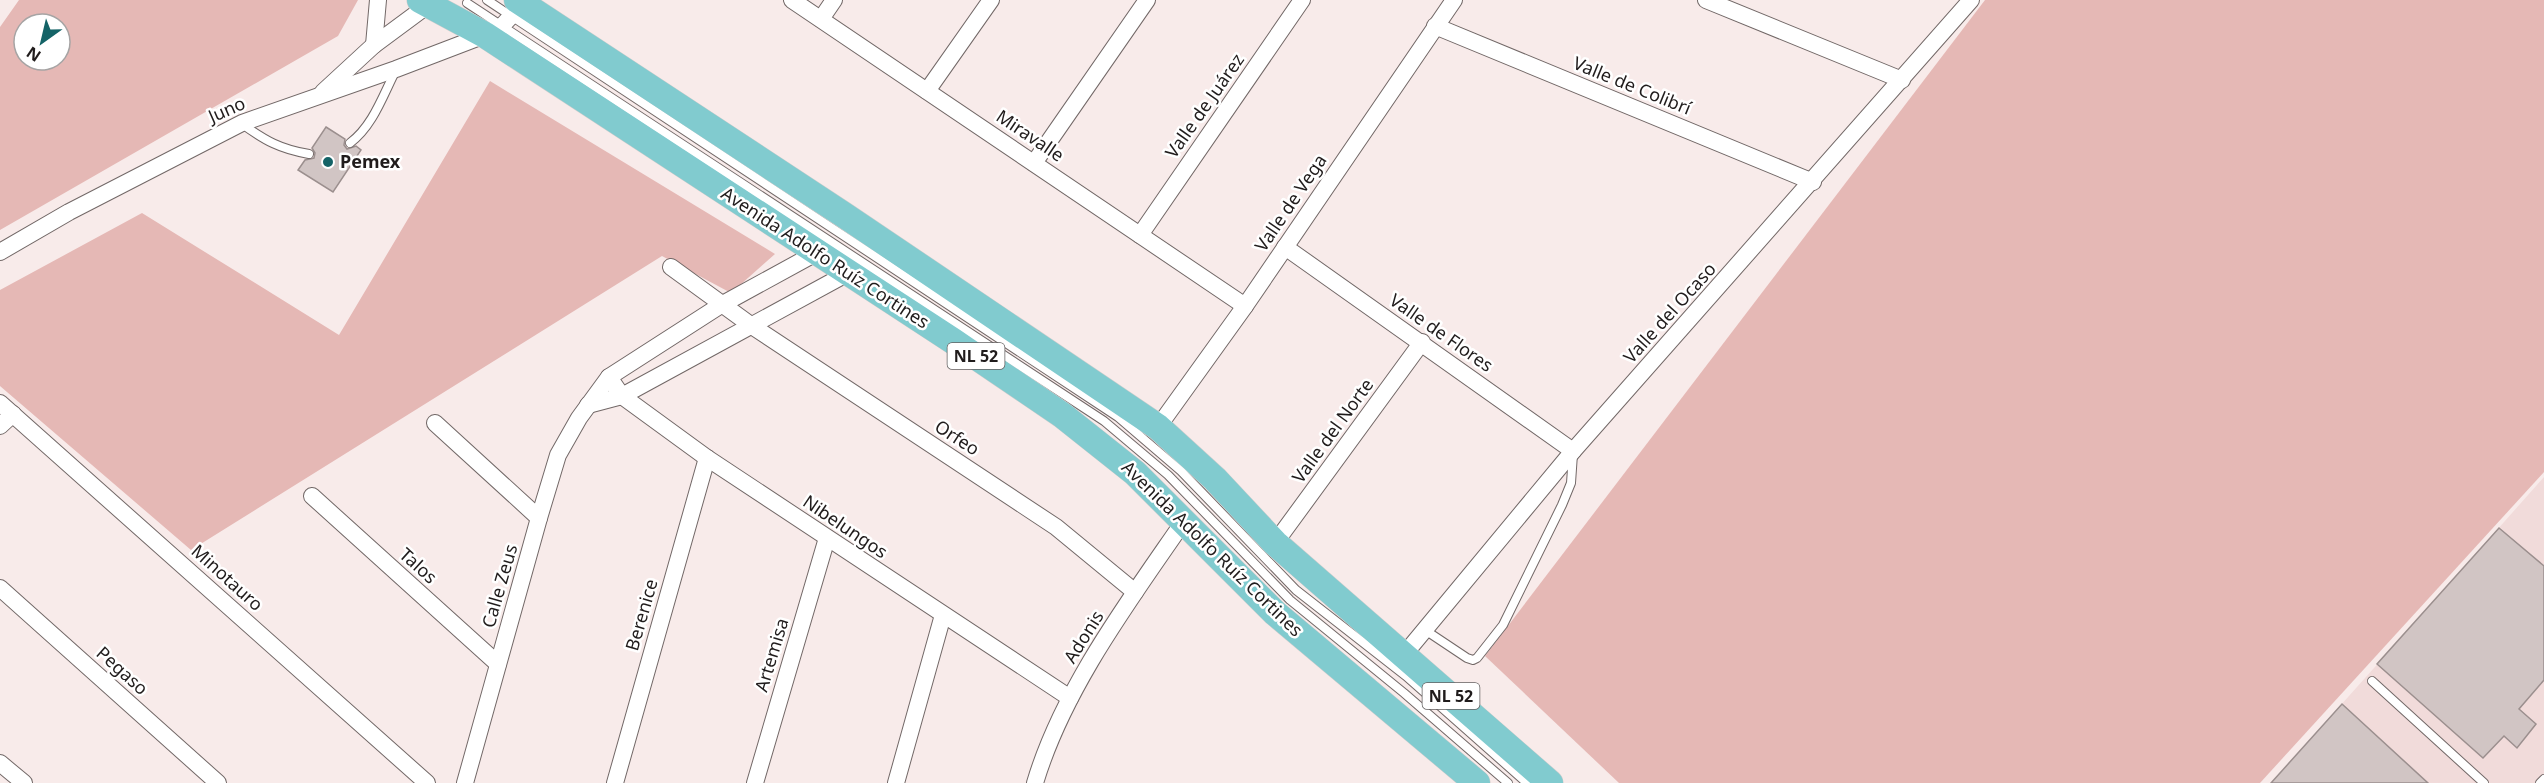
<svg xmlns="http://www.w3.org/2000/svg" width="2544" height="783" font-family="'Noto Sans',sans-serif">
  <rect width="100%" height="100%" fill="#f8ebea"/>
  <path fill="#f1dbda" d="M 2544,477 L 2544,783 L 2271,783 L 2417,620 Z"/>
  <g fill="#e5b8b5" fill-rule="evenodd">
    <path d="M 19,0 L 358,0 L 338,36 L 0,230 L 0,27 ZM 24,24 L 60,24 L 60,60 L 24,60 Z"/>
    <path d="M 1985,0 L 2544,0 L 2544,472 L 2260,783 L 1619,783 L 1485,656 Z"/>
    <path d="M 490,81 L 775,254 L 731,293 L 662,256 L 191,550 L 0,386 L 0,290 L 142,213 L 339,335 Z"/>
  </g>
  <g fill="#d1c5c4" stroke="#9b8f8e" stroke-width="1.5">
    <path d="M 326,127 L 345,139 L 344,145 L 347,149 L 356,146 L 361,150 L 333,192 L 298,170 L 305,160 L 314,158 L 315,153 L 312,148 Z"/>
    <path d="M 2499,528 L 2544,566 L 2544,680 L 2519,709 L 2536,724 L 2517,748 L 2504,736 L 2483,758 L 2377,664 Z"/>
    <path d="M 2342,704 L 2428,783 L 2271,783 Z"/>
  </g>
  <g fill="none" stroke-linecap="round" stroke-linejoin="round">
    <defs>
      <g id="service">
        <path d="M 487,0 L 1118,417 L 1181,471 L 1296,590 L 1406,676 L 1527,783"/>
        <path d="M 467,3 L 1104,421 L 1168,475 L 1290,600 L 1404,693 L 1508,783"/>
        <path d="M 242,124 C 266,141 280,149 309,154"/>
        <path d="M 350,143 C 373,126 383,95 396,70"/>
        <path d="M 1425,630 L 1467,658 L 1473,660 L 1477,658 L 1503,625 L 1562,505 L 1571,483 L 1573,454"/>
        <path d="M 2372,681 L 2484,783"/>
        <path d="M 2540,783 L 2544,779"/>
      </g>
      <g id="minor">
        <path d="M 792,0 L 1245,306"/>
        <path d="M 1706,0 L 1902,80"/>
        <path d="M 821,19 L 834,0"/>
        <path d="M 1435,26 L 1813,182"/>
        <path d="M 374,45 L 378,0"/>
        <path d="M 927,91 L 991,0"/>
        <path d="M 323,92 L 374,45 L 428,5"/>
        <path d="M 1034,163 L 1147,0"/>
        <path d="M 1140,235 L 1302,0"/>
        <path d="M 1285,247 L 1573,451"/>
        <path d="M 0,252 L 69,212 L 242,123 L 396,69 L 485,35 L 502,26 L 526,0"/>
        <path d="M 671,267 L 752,326 L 1056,527 L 1135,592"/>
        <path d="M 609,377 L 622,396 L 707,458 L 1070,698"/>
        <path d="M 0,403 L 427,783"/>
        <path d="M 588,405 L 622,396 L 848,273"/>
        <path d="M 435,423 L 539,518"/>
        <path d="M 0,426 L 13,414"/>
        <path d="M 1158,427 L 1245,306 L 1454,0"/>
        <path d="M 312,496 L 498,664"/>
        <path d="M 1275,543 L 1422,342"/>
        <path d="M 0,588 L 218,783"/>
        <path d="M 1403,656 L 1573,451 L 1971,0"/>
        <path d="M 0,763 L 24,783"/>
        <path d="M 465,783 L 539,518 L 558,455 L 579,418 L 609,377 L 721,305 L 816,253"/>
        <path d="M 615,783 L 707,458"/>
        <path d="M 755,783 L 827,538"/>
        <path d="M 896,783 L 943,615"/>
        <path d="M 1035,783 C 1063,689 1129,601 1184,521"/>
      </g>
      <g id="primary">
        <path d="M 420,0 L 485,35 L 953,341 L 1062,415 L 1135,473 L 1275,613 L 1477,783"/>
        <path d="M 517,0 L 844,215 L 1158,427 L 1215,479 L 1275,543 L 1550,783"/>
      </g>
    </defs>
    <use href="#service" stroke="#726867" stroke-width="10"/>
    <use href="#minor" stroke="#726867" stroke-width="18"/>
    <use href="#primary" stroke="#cecdcd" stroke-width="27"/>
    <use href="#service" stroke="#fff" stroke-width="8"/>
    <use href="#minor" stroke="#fff" stroke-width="16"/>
    <use href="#primary" stroke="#81cbcf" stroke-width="26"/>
  </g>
  <circle fill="#146367" stroke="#fff" stroke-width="2" cx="328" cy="162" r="6"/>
  <g text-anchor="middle" stroke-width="5" stroke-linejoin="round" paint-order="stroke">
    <g fill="#fff" stroke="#636060" stroke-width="1.5">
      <rect x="947.5" y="343" width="57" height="26" rx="4.5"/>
      <rect x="1422.5" y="683" width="57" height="26" rx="4.5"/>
    </g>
    <g font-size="16" font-weight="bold" fill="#201c1c">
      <text x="976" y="362">NL 52</text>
      <text x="1451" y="702">NL 52</text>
    </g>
    <g font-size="18" fill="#201c1c" stroke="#fff">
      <text transform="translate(1632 86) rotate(22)" y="6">Valle de Colibrí</text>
      <text transform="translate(1205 106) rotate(-55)" y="6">Valle de Juárez</text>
      <text transform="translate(227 110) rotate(-24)" y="6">Juno</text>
      <text transform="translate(1030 136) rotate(34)" y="6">Miravalle</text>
      <text transform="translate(1291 203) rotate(-56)" y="6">Valle de Vega</text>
      <text transform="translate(825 258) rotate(33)" y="6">Avenida Adolfo Ruíz Cortines</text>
      <text transform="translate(1670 313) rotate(-48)" y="6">Valle del Ocaso</text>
      <text transform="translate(1441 333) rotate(35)" y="6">Valle de Flores</text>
      <text transform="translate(1333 431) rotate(-54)" y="6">Valle del Norte</text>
      <text transform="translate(957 438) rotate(33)" y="6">Orfeo</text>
      <text transform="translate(845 527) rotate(34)" y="6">Nibelungos</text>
      <text transform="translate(1212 549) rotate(44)" y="6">Avenida Adolfo Ruíz Cortines</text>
      <text transform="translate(418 566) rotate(42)" y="6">Talos</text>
      <text transform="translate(227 578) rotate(42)" y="6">Minotauro</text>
      <text transform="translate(500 586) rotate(-74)" y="6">Calle Zeus</text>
      <text transform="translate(642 615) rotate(-74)" y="6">Berenice</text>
      <text transform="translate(1084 637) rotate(-58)" y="6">Adonis</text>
      <text transform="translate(772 655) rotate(-73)" y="6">Artemisa</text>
      <text transform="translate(122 671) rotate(42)" y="6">Pegaso</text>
    </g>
    <g font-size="18" font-weight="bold" fill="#201c1c" stroke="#fff" text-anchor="start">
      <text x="340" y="168">Pemex</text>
    </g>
  </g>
  <g transform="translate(42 42) rotate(214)"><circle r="28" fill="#ffffff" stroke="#a6a4a4" stroke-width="1.5"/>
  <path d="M0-4.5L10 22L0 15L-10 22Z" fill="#146367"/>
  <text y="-9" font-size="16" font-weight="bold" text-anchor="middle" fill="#201c1c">N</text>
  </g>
</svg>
